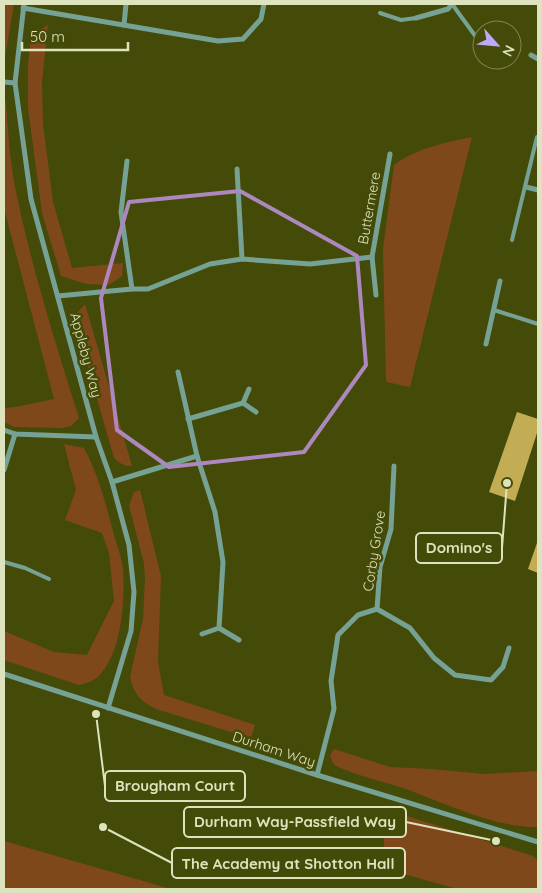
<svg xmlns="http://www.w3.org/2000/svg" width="542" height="893" font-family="Quicksand,sans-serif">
  <rect width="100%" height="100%" fill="#444a08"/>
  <g fill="#7f481b">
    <path d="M 4,4 L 14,4 L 4,63 Z"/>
    <path d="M 48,25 L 42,82 L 43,124 L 53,202 L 72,268 L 123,263 L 122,276 L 109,285 L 86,284 L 61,276 L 42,213 L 28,108 L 28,64 L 31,38 L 36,32 Z"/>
    <path d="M 4,100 L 6,103 C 8,131 10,160 15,187 C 31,265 55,342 79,418 L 71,426 L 62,428 L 14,427 L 4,422 L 4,408 L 16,407 L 54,399 L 4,208 Z"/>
    <path d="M 472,137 L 410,387 L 386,382 L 383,249 L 394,165 C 417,148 444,143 472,137 Z"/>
    <path d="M 85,304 L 132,466 C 124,467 120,463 114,458 L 77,329 L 76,314 Z"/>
    <path d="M 64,444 L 84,448 C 99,476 106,505 114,535 C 117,546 122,558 123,569 C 125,599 122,648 102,672 C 97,680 88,683 79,685 L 4,660 L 4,631 L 54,652 L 87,655 L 114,601 L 109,553 L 102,533 L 65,520 L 76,490 Z"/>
    <path d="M 140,490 L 161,576 L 158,662 L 164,695 L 255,725 L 251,738 L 159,710 C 142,703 134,695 130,677 L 143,619 L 145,578 L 144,563 L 129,506 L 134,492 Z"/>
    <path d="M 334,749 L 390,767 L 432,769 L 484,774 L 538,771 L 538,827 C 495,828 447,804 406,789 C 382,781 357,776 334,765 L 330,755 Z"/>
    <path d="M 385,809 L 533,856 L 538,861 L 538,889 L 457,889 L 383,868 Z"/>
    <path d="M 4,841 L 171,889 L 4,889 Z"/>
  </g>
  <g fill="#c2ad55">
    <path d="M 517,412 L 538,419 L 538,430 L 515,501 L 489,492 Z"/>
    <path d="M 538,540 L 538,573 L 528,569 Z"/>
  </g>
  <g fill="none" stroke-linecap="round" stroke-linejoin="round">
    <g stroke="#76a296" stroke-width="4">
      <path d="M 452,4 L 476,37"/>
      <path d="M 380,13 L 401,20 L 416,18"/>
      <path d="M 512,240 L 537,137"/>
      <path d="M 494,310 L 538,324"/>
      <path d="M 4,562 L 25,568 L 49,579"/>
    </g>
    <g stroke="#76a296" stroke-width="5">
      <path d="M 24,4 L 15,83 L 31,199 L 96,437 L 112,482 L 129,545 L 134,592 L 131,631 L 108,708"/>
      <path d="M 23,8 L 218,41 L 243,39 L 261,19 L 264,4"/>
      <path d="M 416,18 L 448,9 L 452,4"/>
      <path d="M 124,25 L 126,4"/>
      <path d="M 531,55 L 538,59"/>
      <path d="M 4,82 L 15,83"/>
      <path d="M 127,161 L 121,212 L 132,289"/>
      <path d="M 237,169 L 242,259"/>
      <path d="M 526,187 L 538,190"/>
      <path d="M 372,257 L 376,295"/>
      <path d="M 58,296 L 132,289 L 148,289 L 210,264 L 242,259 L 310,264 L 372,257 L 390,154"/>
      <path d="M 486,344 L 500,281"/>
      <path d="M 178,372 L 197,456 L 215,512 L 223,562 L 219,628 L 239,640"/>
      <path d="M 243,403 L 256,412"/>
      <path d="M 188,419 L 243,403 L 249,389"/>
      <path d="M 4,430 L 15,434 L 96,437"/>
      <path d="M 4,470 L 15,434"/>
      <path d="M 112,482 L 197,456"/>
      <path d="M 377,609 L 380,567 L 391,529 L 394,466"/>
      <path d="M 202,634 L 219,628"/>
      <path d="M 4,674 L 317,775 L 538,842"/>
      <path d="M 317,775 L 334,709 L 331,681 L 338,635 L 358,615 L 377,609 L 410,628 L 434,658 L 455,675 L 491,680 L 503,667 L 509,648"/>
    </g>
  </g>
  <path fill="none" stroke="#ac88be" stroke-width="4" stroke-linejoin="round" d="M 240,191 L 357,256 L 366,365 L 304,452 L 169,467 L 117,430 L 101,298 L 129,202 Z"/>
  <g text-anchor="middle" stroke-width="5" stroke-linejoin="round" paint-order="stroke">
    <g font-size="14" fill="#dde4bd" stroke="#444a08">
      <text transform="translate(369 208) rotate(-80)" y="5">Buttermere</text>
      <text transform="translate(86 355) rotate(75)" y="5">Appleby Way</text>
      <text transform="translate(374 551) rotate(-81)" y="5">Corby Grove</text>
      <text transform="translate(274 749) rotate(18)" y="5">Durham Way</text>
    </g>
  </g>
  <path fill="none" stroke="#dde4bd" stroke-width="2" d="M507 483L502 548M96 714L105 786M496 841L406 822M103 827L172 863"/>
  <g fill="#dde4bd" stroke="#444a08" stroke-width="2">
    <circle cx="507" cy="483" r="5"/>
    <circle cx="96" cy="714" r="5"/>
    <circle cx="496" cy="841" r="5"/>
    <circle cx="103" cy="827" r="5"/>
  </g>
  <g fill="#444a08" stroke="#dde4bd" stroke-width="2">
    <rect x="416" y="533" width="86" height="30" rx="5"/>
    <rect x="105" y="771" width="140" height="30" rx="5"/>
    <rect x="184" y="807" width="222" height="30" rx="5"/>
    <rect x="172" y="848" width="233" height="30" rx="5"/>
  </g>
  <g font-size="15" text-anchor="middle" font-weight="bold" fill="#dde4bd">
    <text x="459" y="553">Domino's</text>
    <text x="175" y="791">Brougham Court</text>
    <text x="295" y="827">Durham Way-Passfield Way</text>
    <text x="288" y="869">The Academy at Shotton Hall</text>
  </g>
  <rect width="542" height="893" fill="none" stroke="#dde4bd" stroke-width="10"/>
  <g transform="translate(497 45) rotate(117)"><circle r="24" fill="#444a08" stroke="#818850"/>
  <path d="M0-4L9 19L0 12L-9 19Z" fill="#bda9f5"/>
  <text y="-8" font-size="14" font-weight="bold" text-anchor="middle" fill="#dde4bd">N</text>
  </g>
  <path d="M22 42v8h106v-8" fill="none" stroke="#dde4bd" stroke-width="2.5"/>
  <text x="30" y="42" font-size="15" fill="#dde4bd" stroke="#444a08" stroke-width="4" paint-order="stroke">50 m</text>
</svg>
